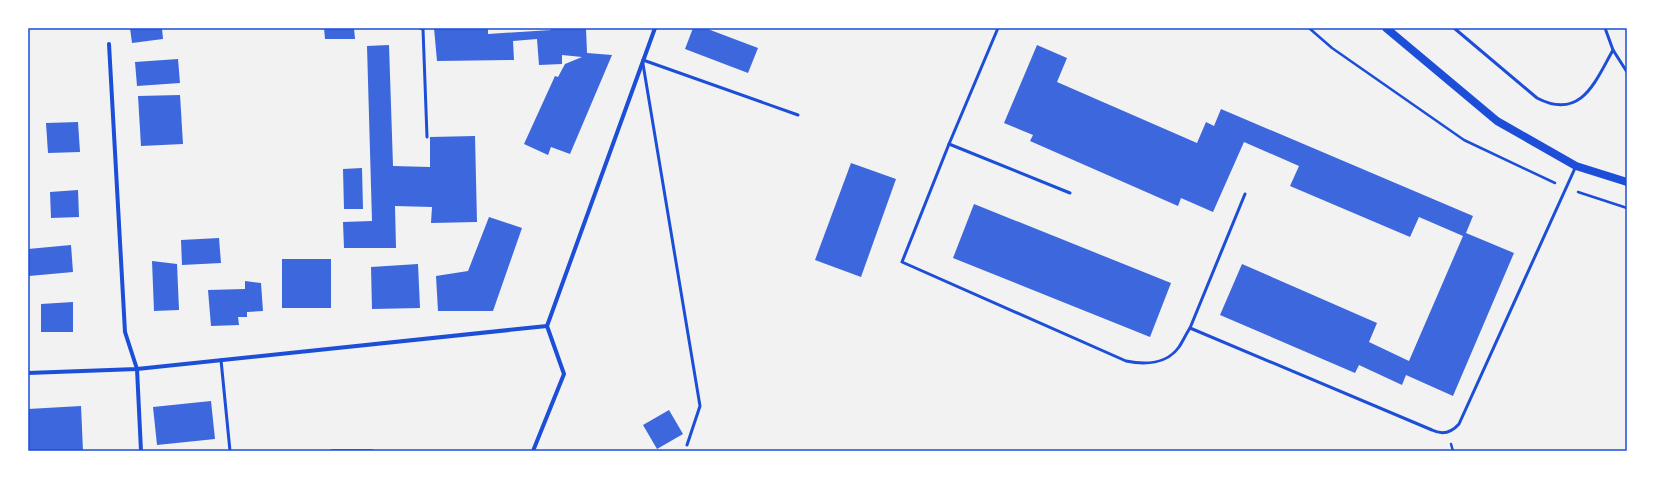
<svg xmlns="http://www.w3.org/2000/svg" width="1655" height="479" font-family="'PT Sans Narrow',sans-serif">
  <rect width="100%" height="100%" fill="#f2f2f2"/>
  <g fill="#3d67dc">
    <path d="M 130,28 L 162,28 L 163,39 L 132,43 Z"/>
    <path d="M 324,28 L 354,28 L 355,39 L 325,39 Z"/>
    <path d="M 434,28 L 488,28 L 488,34 L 551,30 L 551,28 L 586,28 L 587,53 L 612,55 L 570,154 L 551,147 L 548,155 L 524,144 L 555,76 L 558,77 L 565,64 L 582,57 L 562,55 L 562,64 L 539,65 L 537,39 L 513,41 L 514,60 L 437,61 Z"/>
    <path d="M 693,28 L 705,28 L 758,48 L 748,73 L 685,49 Z"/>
    <path d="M 389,45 L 393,166 L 430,167 L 430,137 L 475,136 L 477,222 L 431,223 L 432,207 L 395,206 L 396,248 L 344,248 L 343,222 L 372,221 L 367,46 Z"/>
    <path d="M 1037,45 L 1067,58 L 1057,82 L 1197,143 L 1206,122 L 1214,126 L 1221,109 L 1473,216 L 1466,233 L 1514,253 L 1453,396 L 1406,375 L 1402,385 L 1359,365 L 1355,373 L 1220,315 L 1242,264 L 1377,323 L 1369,342 L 1409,361 L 1463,236 L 1419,217 L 1410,237 L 1290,186 L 1299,166 L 1244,142 L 1213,212 L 1181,198 L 1178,206 L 1030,141 L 1033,135 L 1004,123 Z"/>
    <path d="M 178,59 L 180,83 L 137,86 L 135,62 Z"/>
    <path d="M 180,95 L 183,144 L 141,146 L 138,96 Z"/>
    <path d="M 78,122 L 80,152 L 48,153 L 46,123 Z"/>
    <path d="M 851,163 L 896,179 L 861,277 L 815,260 Z"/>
    <path d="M 362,168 L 363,209 L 344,209 L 343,169 Z"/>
    <path d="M 78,190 L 79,217 L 51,218 L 50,192 Z"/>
    <path d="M 974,204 L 1171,283 L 1150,337 L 953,258 Z"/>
    <path d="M 489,217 L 522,228 L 493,311 L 438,311 L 436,276 L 468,271 Z"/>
    <path d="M 219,238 L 221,263 L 182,265 L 181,240 Z"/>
    <path d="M 71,245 L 73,272 L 29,276 L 28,249 Z"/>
    <rect x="282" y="259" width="49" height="49"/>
    <path d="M 152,261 L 177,264 L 179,310 L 154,311 Z"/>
    <path d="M 418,264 L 420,308 L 372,309 L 371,267 Z"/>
    <path d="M 245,281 L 261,283 L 263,311 L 247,312 L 247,317 L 238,317 L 239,325 L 211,326 L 208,290 L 245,289 Z"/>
    <path d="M 73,302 L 73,332 L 41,332 L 41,304 Z"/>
    <path d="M 211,401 L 215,439 L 157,445 L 153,407 Z"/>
    <path d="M 81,406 L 83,451 L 28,451 L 28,409 Z"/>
    <path d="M 669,410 L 683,434 L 657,449 L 643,425 Z"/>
    <rect x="331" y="449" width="42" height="2"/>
  </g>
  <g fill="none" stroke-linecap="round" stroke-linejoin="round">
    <g stroke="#1d4ed8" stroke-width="2.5">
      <path d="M 1309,28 L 1332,48 L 1464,140 L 1555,183"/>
      <path d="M 1578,192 L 1627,208"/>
      <path d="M 1451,444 L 1453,451"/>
    </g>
    <g stroke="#1d4ed8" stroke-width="3">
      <path d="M 420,28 L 423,29 L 427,137"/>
      <path d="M 998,28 L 949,144 L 1070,193"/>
      <path d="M 1454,28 L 1537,98 C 1581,121 1595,82 1613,50"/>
      <path d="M 1605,28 L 1613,50 L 1627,72"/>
      <path d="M 643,60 L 798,115"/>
      <path d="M 643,64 L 700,406 L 687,445"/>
      <path d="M 949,144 L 902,262 L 1126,361 C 1145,365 1167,364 1179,347 C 1183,341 1186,334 1190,328"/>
      <path d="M 1245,194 L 1190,328 L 1432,430 C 1442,435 1451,433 1459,424 L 1576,166"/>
      <path d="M 221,360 L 230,451"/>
    </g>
    <g stroke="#1d4ed8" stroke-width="4">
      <path d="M 109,44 L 125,332 L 137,369 L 141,451"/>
      <path d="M 28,373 L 137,369 L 547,326"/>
      <path d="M 533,451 L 564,374 L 547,326 L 655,28"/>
    </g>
    <path stroke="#1d4ed8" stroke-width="8" d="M 1386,28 L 1497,121 L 1576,166 L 1627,182"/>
  </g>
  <rect width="1655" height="479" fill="none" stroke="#ffffff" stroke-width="58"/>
  <rect x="29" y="29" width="1597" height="421" fill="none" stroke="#1d4ed8" stroke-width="1.5"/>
</svg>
